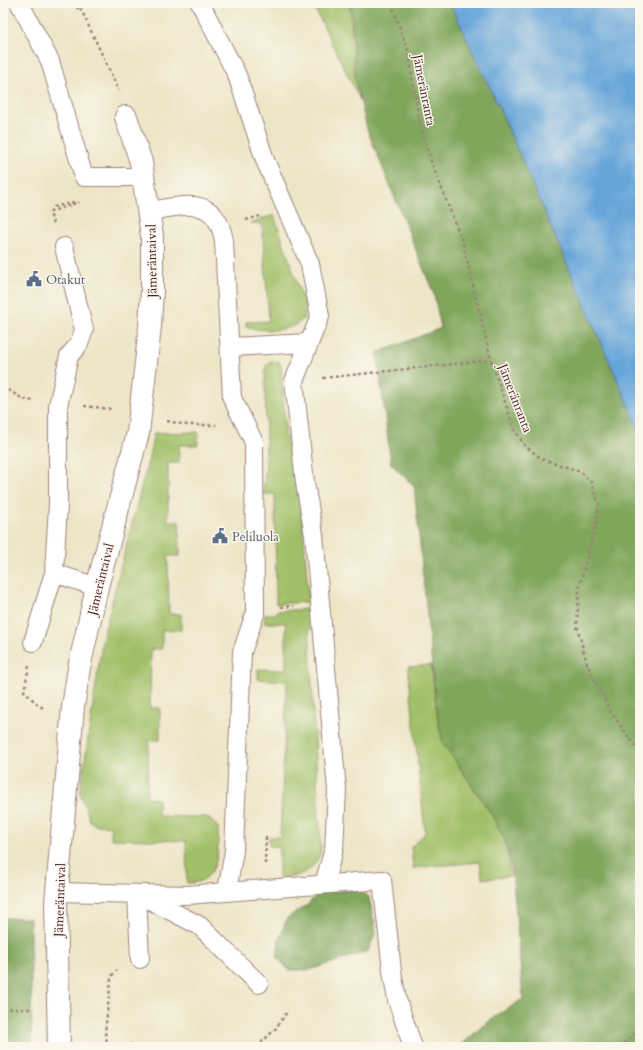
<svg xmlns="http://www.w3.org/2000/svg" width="643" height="1050" font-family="Cardo,serif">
  <rect width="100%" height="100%" fill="#fbf7ec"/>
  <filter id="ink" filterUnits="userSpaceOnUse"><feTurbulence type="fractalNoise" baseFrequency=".025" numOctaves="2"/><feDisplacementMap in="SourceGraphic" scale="8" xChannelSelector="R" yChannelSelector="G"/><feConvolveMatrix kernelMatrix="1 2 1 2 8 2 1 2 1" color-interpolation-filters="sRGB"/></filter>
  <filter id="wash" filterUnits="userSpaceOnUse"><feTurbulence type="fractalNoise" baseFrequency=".012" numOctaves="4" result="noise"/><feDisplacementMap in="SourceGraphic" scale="16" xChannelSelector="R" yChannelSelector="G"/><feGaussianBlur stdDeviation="0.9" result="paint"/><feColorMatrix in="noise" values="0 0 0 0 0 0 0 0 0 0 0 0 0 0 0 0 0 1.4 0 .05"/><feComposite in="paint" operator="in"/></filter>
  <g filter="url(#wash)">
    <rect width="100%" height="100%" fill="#eee5c7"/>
    <g fill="#a0c068" stroke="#75704a">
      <path d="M 312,3 L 348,3 L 351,11 L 355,78 L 360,100 Z"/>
      <path d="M 274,215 L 306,309 C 305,333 263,333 246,326 L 246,322 L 269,321 L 262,224 L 250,223 Z"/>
      <path d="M 271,361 L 279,362 L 281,366 L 286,439 L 301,502 L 309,602 L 276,604 L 275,494 L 263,494 L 266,464 L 265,372 L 266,366 Z"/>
      <path d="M 198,432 L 198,445 L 179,445 L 179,463 L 168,463 L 168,521 L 179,521 L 180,556 L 168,556 L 169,614 L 181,614 L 181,630 L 162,630 L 162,649 L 151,649 L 150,708 L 160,708 L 160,740 L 149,740 L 147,798 L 158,799 L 158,816 L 207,817 L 218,827 C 219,852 219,884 187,883 L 186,841 L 111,839 L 111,826 L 95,825 L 90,821 L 80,793 L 103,637 L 149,457 L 154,433 Z"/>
      <path d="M 308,609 L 321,852 C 314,871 299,878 279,877 L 279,847 L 269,846 L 269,837 L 280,837 L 287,681 L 258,679 L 258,669 L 286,670 L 286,623 L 264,623 L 265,614 L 276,614 L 277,611 Z"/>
      <path d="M 431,665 L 437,715 L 443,743 L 492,815 L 505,841 L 512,876 L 482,879 L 480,862 L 413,868 L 411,847 L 425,833 L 408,667 Z"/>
    </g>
    <g fill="#80a65c" stroke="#656244">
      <path d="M 348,3 L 450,3 L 501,112 L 640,432 L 640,1047 L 459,1047 L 491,1019 L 523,999 L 512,867 L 505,841 L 492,815 L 443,743 L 437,715 L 414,486 L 391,464 L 377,353 L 441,328 L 434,295 L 367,129 L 355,78 L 351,11 Z"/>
      <path d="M 359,890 L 369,897 L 376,932 L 368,951 L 310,970 L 289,970 L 277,957 L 279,940 L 287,918 L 306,906 L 320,892 Z"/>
      <path d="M 3,918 L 30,918 L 32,1047 L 3,1047 Z"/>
    </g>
    <path fill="#66a5d9" stroke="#586282" d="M 450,3 L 640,3 L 640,432 L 501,112 Z"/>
  </g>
  <g filter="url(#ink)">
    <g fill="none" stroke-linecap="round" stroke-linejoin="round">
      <defs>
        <g id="lane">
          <path d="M 200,3 L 237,75 L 265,160 L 310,264 L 320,316 L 294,381 L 305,483 L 314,535 L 337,790 L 334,849 L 324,884"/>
          <path d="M 20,4 L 50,61 L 84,177 L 144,177"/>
          <path d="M 149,211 C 185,206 216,194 224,241 L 232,398 L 254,442 L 255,614 L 242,652 L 234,851 L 227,891"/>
          <path d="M 230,347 L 309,343"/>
          <path d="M 54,573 L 58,505 L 58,406 L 69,356 L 79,344 L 84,330 L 64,247"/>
          <path d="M 33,642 L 54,573 L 97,587"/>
          <path d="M 57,892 L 187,895 L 382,880 L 392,971 L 397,1000 L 413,1047"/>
          <path d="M 137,894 L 140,959"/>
          <path d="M 142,896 L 200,926 L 259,984"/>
        </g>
        <path id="street" d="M 59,1047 L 56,903 L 73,707 L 79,668 L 97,587 L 138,433 L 150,327 L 152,290 L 152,236 L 141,162 L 126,117"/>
      </defs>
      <use href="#lane" stroke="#9c8279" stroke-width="20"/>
      <use href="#street" stroke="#9c8279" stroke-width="24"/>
      <g stroke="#9c8279" stroke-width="2.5" stroke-dasharray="3 3" stroke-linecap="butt">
        <path d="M 72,3 L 79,9"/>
        <path d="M 78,3 L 119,91"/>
        <path d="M 391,3 L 408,50 L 419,118 L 430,158 L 463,244 L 491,360 L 514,429 L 525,446 L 542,459 L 581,472 L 591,482 L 599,504 L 596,523 L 579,588 L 577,626 L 587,664 L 609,709 L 640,753"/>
        <path d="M 50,212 L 54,207 L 74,202"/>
        <path d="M 246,220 L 260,216"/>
        <path d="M 53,224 L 50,212 L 79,202"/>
        <path d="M 323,378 L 491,360"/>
        <path d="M 3,387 L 23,399 L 33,401"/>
        <path d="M 84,406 L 112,409"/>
        <path d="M 167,421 L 187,425 L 216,425"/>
        <path d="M 281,607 L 294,606"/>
        <path d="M 29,666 L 24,691 L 38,705 L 45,709"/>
        <path d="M 265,864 L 266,837"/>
        <path d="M 3,1009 L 30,1009"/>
        <path d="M 108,1047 L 105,1032 L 111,979 L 113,974 L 117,970"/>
        <path d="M 118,1047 L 132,1044"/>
        <path d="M 257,1047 L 276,1028 L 287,1012"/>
        <path d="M 620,1047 L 635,1034 L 640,1025"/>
      </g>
      <use href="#lane" stroke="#fff" stroke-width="18"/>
      <use href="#street" stroke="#fff" stroke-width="22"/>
    </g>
  </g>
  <defs>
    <symbol id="civic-bare" viewBox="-9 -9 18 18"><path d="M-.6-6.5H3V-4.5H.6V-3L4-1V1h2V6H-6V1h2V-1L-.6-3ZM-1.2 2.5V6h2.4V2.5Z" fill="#5c6f8a" stroke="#fbf7ec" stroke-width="2.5" paint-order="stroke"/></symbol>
  </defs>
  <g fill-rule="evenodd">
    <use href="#civic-bare" x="23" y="268" width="22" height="22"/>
    <use href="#civic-bare" x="209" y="525" width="22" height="22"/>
  </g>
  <g text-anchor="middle" stroke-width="3" stroke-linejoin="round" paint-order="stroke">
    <g font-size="13" fill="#4a1f2b" stroke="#fbf7ec">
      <text transform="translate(425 90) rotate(79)" y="5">Jämeränranta</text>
      <text transform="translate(151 261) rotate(-91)" y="5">Jämeräntaival</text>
      <text transform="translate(516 398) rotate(69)" y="5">Jämeränranta</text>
      <text transform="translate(100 579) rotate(-76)" y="5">Jämeräntaival</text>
      <text transform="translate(59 900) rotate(-88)" y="5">Jämeräntaival</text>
    </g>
    <g font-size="13" fill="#4e5e75" stroke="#fbf7ec" text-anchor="start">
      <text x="46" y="284">Otakut</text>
      <text x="232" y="541">Peliluola</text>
    </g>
  </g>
  <rect width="643" height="1050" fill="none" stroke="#fbf7ec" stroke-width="16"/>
</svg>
